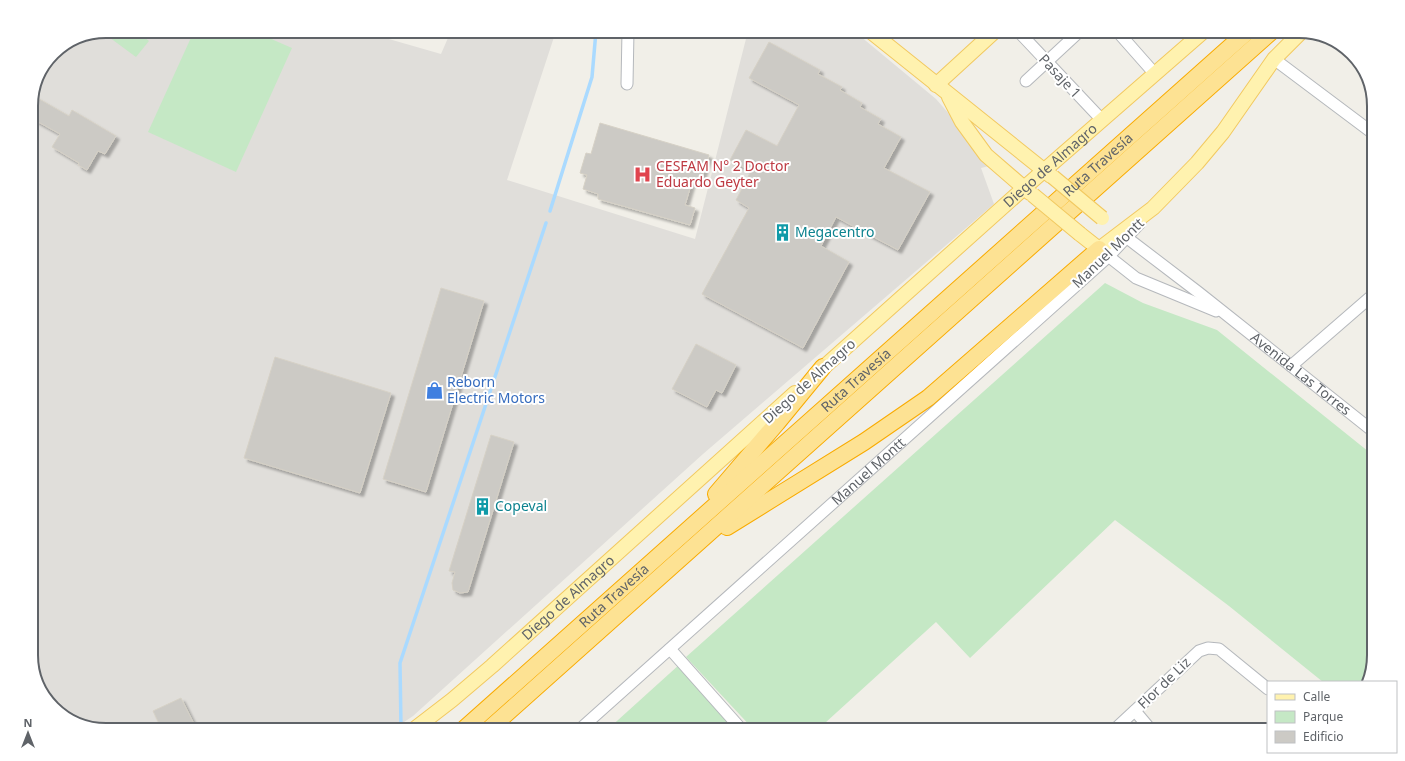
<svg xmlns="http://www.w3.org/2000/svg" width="1405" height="761" font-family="'Noto Sans',sans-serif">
  <defs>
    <filter id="shadow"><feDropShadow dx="3.5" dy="3.5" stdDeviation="1" flood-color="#0004"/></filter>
  </defs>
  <rect width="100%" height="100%" fill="#f1efe8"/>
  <path fill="#e0deda" d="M 107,31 L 361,31 L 441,54 L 451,31 L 556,31 L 507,180 L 695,239 L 748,31 L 854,31 L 936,99 L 950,115 L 970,145 L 989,166 L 981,168 L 994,204 L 703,454 L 413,716 L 392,730 L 107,730 L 73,722 L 44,697 L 31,660 L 31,102 L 53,53 L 78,37 Z"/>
  <g fill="#c5e8c5">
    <path d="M 107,31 L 136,31 L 149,41 L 136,57 L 102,32 Z"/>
    <path d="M 194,31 L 253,31 L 292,48 L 236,172 L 148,132 Z"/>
    <path d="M 1105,283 L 1143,303 L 1217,330 L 1374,456 L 1374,654 L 1368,682 L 1323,682 L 1229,606 L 1115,520 L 970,658 L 936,622 L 825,723 L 832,730 L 754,730 L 686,657 Z"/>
    <path d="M 680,664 L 742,730 L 607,730 Z"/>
  </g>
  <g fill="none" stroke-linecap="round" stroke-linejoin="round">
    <g stroke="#aadaff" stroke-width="3.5">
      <path d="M 550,211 L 592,77 L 596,31"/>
      <path d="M 401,728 L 400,663 L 546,223"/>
    </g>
  </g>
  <g fill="#cccac5" stroke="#d6d1c6" filter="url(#shadow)">
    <path d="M 769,42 L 820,70 L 818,74 L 842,87 L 840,90 L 862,103 L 860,107 L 881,119 L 878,124 L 901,137 L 884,168 L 930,192 L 898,250 L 836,217 L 821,246 L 849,262 L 803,348 L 702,294 L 749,208 L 736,200 L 751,171 L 730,160 L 746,130 L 777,146 L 799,105 L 749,78 Z"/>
    <path d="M 34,96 L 69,116 L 72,110 L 116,136 L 105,154 L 98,151 L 87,170 L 78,165 L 79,163 L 52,147 L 60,134 L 31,118 L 31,102 Z"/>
    <path d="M 600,123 L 709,155 L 701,180 L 693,178 L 685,205 L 695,208 L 690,225 L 598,199 L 598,194 L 583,189 L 587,175 L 580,173 L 586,153 L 591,154 Z"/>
    <path d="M 441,288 L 484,301 L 426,492 L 383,479 Z"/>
    <path d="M 696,344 L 736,365 L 722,393 L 716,390 L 707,407 L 672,389 Z"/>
    <path d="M 275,357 L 391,393 L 360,493 L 244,458 Z"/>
    <path d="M 491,435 L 514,442 L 468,592 L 460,593 L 453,590 L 452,583 L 455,572 L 449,571 Z"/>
    <path d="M 181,698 L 197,730 L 162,730 L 153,711 Z"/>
  </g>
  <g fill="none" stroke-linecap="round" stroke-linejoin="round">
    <defs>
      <g id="minor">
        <path d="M 1018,31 L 1102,120"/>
        <path d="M 1117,31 L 1155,74"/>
        <path d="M 1274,59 L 1374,134"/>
        <path d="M 1026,81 L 1080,31"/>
        <path d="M 627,84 L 628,31"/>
        <path id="s1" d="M 1122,234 L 1198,292 L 1374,432"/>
        <path d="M 1103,252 L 1136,278 L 1216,311"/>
        <path d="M 1291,366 L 1374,294"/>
        <path d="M 670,649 L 742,730"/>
        <path d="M 1135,711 L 1151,730"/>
        <path id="s2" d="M 579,730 L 1108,257 L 1140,223"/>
        <path d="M 1114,730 L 1199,651 L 1208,648 L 1219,649 L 1268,689"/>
      </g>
      <g id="major">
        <path d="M 870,31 L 1051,176"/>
        <path d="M 936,85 L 995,31"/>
        <path d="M 949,97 L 962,122 L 986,155 L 1030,193"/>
        <path d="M 1080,234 L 1099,249 L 1153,208 L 1197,163 L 1223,132 L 1274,59 L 1301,32"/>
        <path id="s3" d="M 815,375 L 1024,188 L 1204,31"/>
        <path id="s4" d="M 413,730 L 452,700 L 492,666 L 795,393"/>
      </g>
      <g id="highway">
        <path d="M 716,494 L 777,423 L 823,367"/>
        <path d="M 727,527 L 864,442 L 928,398 L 1099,249"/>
        <path id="s5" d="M 463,730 L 1248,31"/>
        <path d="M 488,730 L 1272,31"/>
      </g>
    </defs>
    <use href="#minor" stroke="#b5b8bc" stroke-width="13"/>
    <use href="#major" stroke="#f2c960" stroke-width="16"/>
    <use href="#highway" stroke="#f9ab00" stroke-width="18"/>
    <use href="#minor" stroke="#fff" stroke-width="11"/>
    <use href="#major" stroke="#fff2af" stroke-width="14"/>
    <use href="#highway" stroke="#fde293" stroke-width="16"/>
    <defs>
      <g id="major-bridge">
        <path d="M 1053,177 L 1102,218"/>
        <path d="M 1033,195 L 1080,234"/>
      </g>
    </defs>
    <use href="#major-bridge" stroke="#f2c960" stroke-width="16" stroke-linecap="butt"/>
    <use href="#major-bridge" stroke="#fff2af" stroke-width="14"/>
  </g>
  <defs>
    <symbol id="hospital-bare" viewBox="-9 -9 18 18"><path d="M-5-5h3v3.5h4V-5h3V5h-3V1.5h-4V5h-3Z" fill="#e0444e" stroke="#fff" stroke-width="2.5" paint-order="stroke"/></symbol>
    <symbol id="building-bare" viewBox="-9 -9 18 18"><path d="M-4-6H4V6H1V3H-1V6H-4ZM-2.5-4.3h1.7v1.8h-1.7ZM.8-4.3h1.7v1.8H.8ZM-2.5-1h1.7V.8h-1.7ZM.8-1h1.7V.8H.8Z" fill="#0f9aa8" stroke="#fff" stroke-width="2.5" paint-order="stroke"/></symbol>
    <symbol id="shop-bare" viewBox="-9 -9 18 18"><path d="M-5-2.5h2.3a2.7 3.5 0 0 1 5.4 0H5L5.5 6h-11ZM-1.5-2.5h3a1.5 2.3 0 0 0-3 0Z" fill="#3f7fe0" stroke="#fff" stroke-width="2.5" paint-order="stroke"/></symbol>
  </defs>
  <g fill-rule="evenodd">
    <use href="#hospital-bare" x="630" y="162" width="25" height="25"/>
    <use href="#building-bare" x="770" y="220" width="25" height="25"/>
    <use href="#shop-bare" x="422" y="378" width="25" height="25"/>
    <use href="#building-bare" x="470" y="494" width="25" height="25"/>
  </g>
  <g text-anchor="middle" stroke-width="4" stroke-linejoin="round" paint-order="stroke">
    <g font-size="14" fill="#5f6368" stroke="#fff">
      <text transform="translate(1060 76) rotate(47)" y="5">Pasaje 1</text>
      <text dy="5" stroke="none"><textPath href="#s3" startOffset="315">Diego de Almagro</textPath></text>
      <text dy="5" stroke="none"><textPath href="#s5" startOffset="850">Ruta Travesía</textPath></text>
      <text transform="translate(1108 253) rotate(-44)" y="5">Manuel Montt</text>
      <text dy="5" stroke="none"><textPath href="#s1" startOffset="227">Avenida Las Torres</textPath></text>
      <text transform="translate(809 381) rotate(-42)" y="5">Diego de Almagro</text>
      <text dy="5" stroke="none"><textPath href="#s5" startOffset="526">Ruta Travesía</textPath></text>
      <text dy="5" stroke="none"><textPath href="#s2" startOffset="388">Manuel Montt</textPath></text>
      <text dy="5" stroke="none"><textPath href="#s5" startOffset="202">Ruta Travesía</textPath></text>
      <text dy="5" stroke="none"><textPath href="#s4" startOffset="204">Diego de Almagro</textPath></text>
      <text transform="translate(1164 683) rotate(-44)" y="5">Flor de Liz</text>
    </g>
    <g font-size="14" fill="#be3a42" stroke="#fff" text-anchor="start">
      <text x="656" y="171">CESFAM N° 2 Doctor<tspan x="656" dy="16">Eduardo Geyter</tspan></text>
    </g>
    <g font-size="14" fill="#0d838f" stroke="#fff" text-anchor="start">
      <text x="795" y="237">Megacentro</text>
      <text x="495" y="511">Copeval</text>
    </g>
    <g font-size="14" fill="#366cbe" stroke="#fff" text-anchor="start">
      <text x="447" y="387">Reborn<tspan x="447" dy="16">Electric Motors</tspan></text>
    </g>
  </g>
  <path d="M0 0H1405V761H0ZM106 38H1299A68 68 0 0 1 1367 106V655A68 68 0 0 1 1299 723H106A68 68 0 0 1 38 655V106A68 68 0 0 1 106 38Z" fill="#fff" fill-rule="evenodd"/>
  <path fill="none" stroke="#5f6368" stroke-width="2" d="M106 38H1299A68 68 0 0 1 1367 106V655A68 68 0 0 1 1299 723H106A68 68 0 0 1 38 655V106A68 68 0 0 1 106 38Z"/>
  <rect x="1267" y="681" width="130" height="72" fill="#ffffff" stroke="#bfc1c3"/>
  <rect x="1275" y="694" width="20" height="6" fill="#fff2af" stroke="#bfc1c3"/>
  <text x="1303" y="701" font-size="12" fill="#5f6368">Calle</text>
  <rect x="1275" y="711" width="20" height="12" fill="#c5e8c5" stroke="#bfc1c3"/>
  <text x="1303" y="721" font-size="12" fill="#5f6368">Parque</text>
  <rect x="1275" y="731" width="20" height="12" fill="#cccac5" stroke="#bfc1c3"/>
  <text x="1303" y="741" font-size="12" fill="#5f6368">Edificio</text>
  <g transform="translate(28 733)" stroke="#ffffff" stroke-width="3" paint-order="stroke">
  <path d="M0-3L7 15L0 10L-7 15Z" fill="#5f6368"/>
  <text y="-6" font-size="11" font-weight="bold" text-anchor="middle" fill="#5f6368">N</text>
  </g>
</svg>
